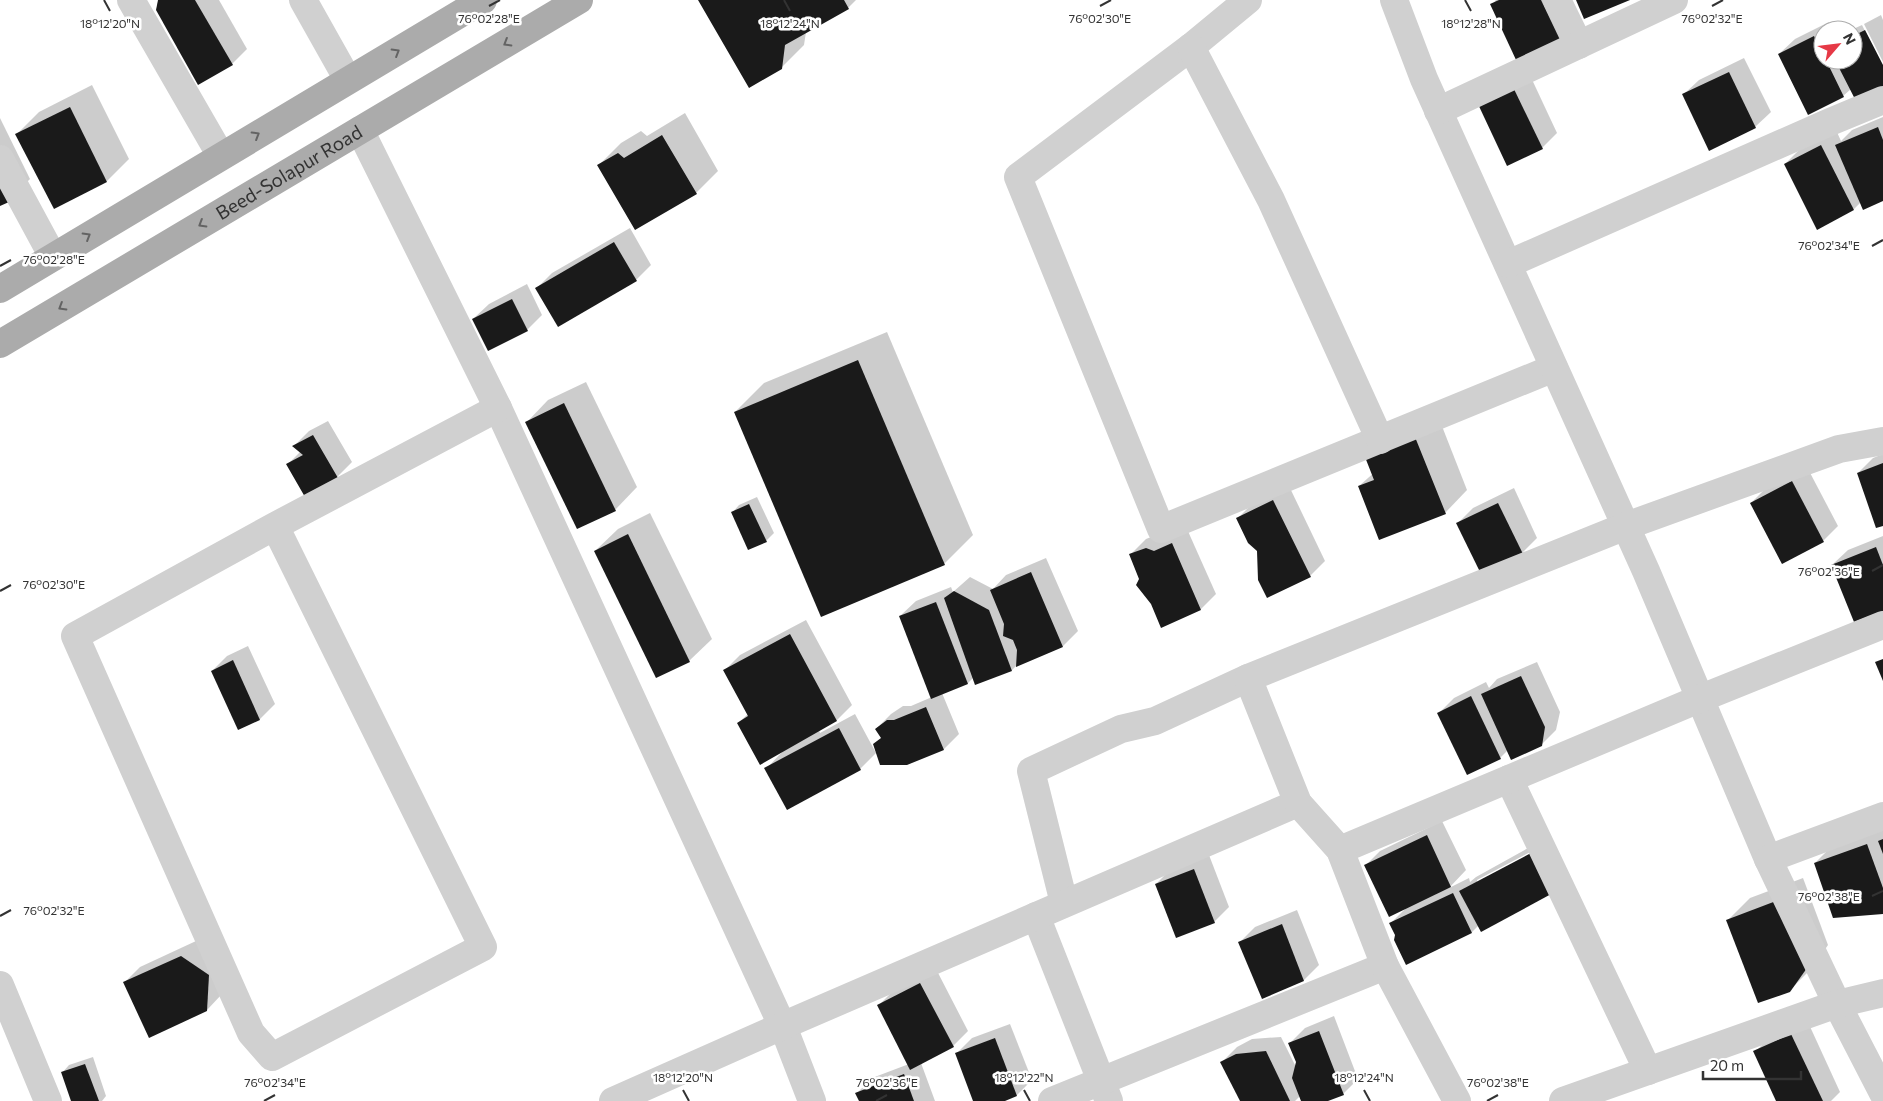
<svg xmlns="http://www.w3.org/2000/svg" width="1883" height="1101" font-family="Commissioner,sans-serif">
  <rect width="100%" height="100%" fill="#fff"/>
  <g fill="#0003" fill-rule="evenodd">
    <path d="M 159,0 L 219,0 L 247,49 L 232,64 Z"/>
    <path d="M 699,0 L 856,0 L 848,8 L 806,32 L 804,45 L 781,68 Z"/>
    <path d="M 1496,0 L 1563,0 L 1575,26 L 1560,41 L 1492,5 Z"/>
    <path d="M 1881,15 L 1883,20 L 1883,62 L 1864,24 Z"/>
    <path d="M 1829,22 L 1833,30 L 1823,30 L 1823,60 L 1853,60 L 1853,30 L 1851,30 L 1862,25 L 1883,67 L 1851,89 L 1843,96 L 1779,54 L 1795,39 Z"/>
    <path d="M 1744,58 L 1771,112 L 1755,127 L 1683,95 L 1699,80 Z"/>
    <path d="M 1528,71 L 1557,133 L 1542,148 L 1478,103 Z"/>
    <path d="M 92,85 L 129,159 L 107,181 L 17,134 L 39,112 Z"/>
    <path d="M 685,113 L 718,171 L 696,193 L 599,165 L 621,143 L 641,131 L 647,136 Z"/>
    <path d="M 1883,117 L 1883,200 L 1861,202 L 1854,209 L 1785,164 L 1800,149 L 1836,130 L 1841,141 L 1852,130 Z"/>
    <path d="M 0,118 L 30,179 L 8,201 L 0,205 Z"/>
    <path d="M 630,228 L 651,265 L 636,280 L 537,288 L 552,273 Z"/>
    <path d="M 527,284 L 542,315 L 527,330 L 473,319 L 489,304 Z"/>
    <path d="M 887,332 L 973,535 L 944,564 L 735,412 L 764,383 Z"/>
    <path d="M 586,382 L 637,487 L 615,510 L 526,423 L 548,400 Z"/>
    <path d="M 1438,416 L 1467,490 L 1445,513 L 1359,486 Z"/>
    <path d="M 328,421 L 352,462 L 337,477 L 288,464 L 300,452 L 294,446 L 309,431 Z"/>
    <path d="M 1883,454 L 1883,525 L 1858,473 L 1873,458 Z"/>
    <path d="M 1807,467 L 1838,526 L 1823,541 L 1751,503 L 1766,488 Z"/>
    <path d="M 1289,486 L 1325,561 L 1310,576 L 1259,550 L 1238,518 L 1253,503 Z"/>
    <path d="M 1514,488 L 1537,538 L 1522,553 L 1458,523 L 1473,508 Z"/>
    <path d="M 757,497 L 774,533 L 766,541 L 732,513 L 739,505 Z"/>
    <path d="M 650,513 L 712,639 L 689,661 L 595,551 L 618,529 Z"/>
    <path d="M 1187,529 L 1216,594 L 1201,609 L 1162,626 L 1131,554 L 1146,539 L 1161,533 Z"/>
    <path d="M 1883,536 L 1883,610 L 1832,565 L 1848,550 Z"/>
    <path d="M 1046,558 L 1078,631 L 1063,646 L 1018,664 L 1012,670 L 974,677 L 968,683 L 942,693 L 959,734 L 944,749 L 907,764 L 876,729 L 891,714 L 903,706 L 911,706 L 932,697 L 900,616 L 916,601 L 951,587 L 953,592 L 970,577 L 993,589 L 1006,575 Z"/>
    <path d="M 806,620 L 852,705 L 837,720 L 819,730 L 820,733 L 855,714 L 876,753 L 860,769 L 788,808 L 766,769 L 783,751 L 738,723 L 748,714 L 725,670 L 740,655 Z"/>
    <path d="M 248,646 L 275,704 L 260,719 L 239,729 L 212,671 L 227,656 Z"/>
    <path d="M 1537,662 L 1560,712 L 1556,730 L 1541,745 L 1508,750 L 1500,758 L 1439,713 L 1454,698 L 1486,682 L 1489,688 L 1497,679 Z"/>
    <path d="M 1442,821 L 1466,870 L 1449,888 L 1469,878 L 1470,882 L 1476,877 L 1546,838 L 1567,876 L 1552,892 L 1481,930 L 1479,925 L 1472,932 L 1407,963 L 1395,940 L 1397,935 L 1391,923 L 1407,907 L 1389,915 L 1365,866 L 1380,851 ZM 1536,849 L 1537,851 L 1477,883 L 1477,880 Z"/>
    <path d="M 1882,830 L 1883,831 L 1883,913 L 1815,863 L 1830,848 Z"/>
    <path d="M 1209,855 L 1229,907 L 1214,922 L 1156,884 L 1171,869 Z"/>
    <path d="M 1803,878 L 1828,945 L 1812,968 L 1790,990 L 1728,920 L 1750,898 Z"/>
    <path d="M 1297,910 L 1319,965 L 1304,980 L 1262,997 L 1240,942 L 1255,927 Z"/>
    <path d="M 196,941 L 222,994 L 207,1010 L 125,982 L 140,967 Z"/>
    <path d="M 936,969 L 968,1031 L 953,1046 L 921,1063 L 935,1101 L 860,1101 L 857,1093 L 872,1078 L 909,1064 L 878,1006 L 894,990 Z"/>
    <path d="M 1334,1016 L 1358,1079 L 1343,1094 L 1324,1101 L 1302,1101 L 1300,1096 L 1295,1101 L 1242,1101 L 1222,1062 L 1237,1047 L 1252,1039 L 1281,1037 L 1296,1067 L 1297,1062 L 1290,1043 L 1305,1028 Z"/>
    <path d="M 1807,1020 L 1840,1092 L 1831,1101 L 1778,1101 L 1755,1052 L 1770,1037 Z"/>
    <path d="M 1010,1024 L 1032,1080 L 1017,1095 L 1001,1101 L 974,1101 L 957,1053 L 972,1038 Z"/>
    <path d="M 93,1057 L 106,1096 L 102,1101 L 72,1101 L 62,1073 L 69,1065 Z"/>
  </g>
  <g fill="#1a1a1a">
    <path d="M 158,0 L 195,0 L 233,65 L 198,85 L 156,10 Z"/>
    <path d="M 698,0 L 844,0 L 849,9 L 785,45 L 782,69 L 749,88 Z"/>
    <path d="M 1499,0 L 1541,0 L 1561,42 L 1517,62 L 1490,4 Z"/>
    <path d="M 1576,0 L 1630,0 L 1584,19 Z"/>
    <path d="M 1865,30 L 1883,65 L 1883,92 L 1858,105 L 1835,60 L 1853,60 L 1853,36 Z"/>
    <path d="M 1814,36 L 1823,55 L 1823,60 L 1826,60 L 1844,97 L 1808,115 L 1778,54 Z"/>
    <path d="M 1729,72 L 1756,128 L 1709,151 L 1682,94 Z"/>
    <path d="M 1512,85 L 1543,149 L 1507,166 L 1477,102 Z"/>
    <path d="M 70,107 L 107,182 L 54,209 L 15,134 Z"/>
    <path d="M 1878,127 L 1883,140 L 1883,201 L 1863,210 L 1835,145 Z"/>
    <path d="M 662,135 L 697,194 L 635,230 L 597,165 L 618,153 L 624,158 Z"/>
    <path d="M 1821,145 L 1854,210 L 1817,230 L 1784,164 Z"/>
    <path d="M 0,184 L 9,202 L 0,206 Z"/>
    <path d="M 614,242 L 637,281 L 558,327 L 535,288 Z"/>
    <path d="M 512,299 L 528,331 L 488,351 L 472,319 Z"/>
    <path d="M 858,360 L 945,565 L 821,617 L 734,412 Z"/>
    <path d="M 564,403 L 616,511 L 577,529 L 525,422 Z"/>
    <path d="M 313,435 L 338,478 L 305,497 L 286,464 L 303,455 L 292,446 Z"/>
    <path d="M 1415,437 L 1446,514 L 1379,540 L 1358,486 L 1374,480 L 1365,457 Z"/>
    <path d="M 1883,463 L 1883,526 L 1876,528 L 1857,473 Z"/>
    <path d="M 1792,481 L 1824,542 L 1782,564 L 1750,503 Z"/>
    <path d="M 1273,500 L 1311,577 L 1267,598 L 1258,580 L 1257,551 L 1248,543 L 1236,518 Z"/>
    <path d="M 1498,503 L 1523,554 L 1481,574 L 1456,523 Z"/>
    <path d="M 749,504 L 767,542 L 748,550 L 731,512 Z"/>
    <path d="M 628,534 L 690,662 L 656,678 L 594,551 Z"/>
    <path d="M 1172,543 L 1201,610 L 1161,628 L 1151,604 L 1136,585 L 1139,579 L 1129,554 L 1146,548 L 1154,551 Z"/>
    <path d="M 1876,547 L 1883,565 L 1883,611 L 1854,622 L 1831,565 Z"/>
    <path d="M 1031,572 L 1063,647 L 1016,667 L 1017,650 L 1013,640 L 1003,636 L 1004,624 L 990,590 Z"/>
    <path d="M 954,591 L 989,610 L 1012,671 L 975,685 L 944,598 Z"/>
    <path d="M 936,602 L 968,684 L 931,699 L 899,616 Z"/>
    <path d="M 790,634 L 837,721 L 760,765 L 737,723 L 748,716 L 723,670 Z"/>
    <path d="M 1883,659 L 1883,681 L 1875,662 Z"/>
    <path d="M 233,660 L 260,720 L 238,730 L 211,671 Z"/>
    <path d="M 1521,676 L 1545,727 L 1542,746 L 1511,760 L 1481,694 Z"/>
    <path d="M 1471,696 L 1501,759 L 1467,775 L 1437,713 Z"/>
    <path d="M 926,707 L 944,750 L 907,765 L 880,765 L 873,744 L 881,738 L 875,729 L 887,720 L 894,720 Z"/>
    <path d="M 839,728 L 861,770 L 787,810 L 764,768 Z"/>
    <path d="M 1427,835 L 1451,887 L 1389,917 L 1364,865 Z"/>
    <path d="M 1883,839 L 1883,854 L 1878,841 Z"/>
    <path d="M 1867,844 L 1883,888 L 1883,914 L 1833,918 L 1814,863 Z"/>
    <path d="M 1531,853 L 1553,893 L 1481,932 L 1459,891 Z"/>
    <path d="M 1194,869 L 1215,923 L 1176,938 L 1155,884 Z"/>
    <path d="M 1453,893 L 1472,933 L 1406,965 L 1394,940 L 1395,935 L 1389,923 Z"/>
    <path d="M 1781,899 L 1807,968 L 1790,992 L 1758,1003 L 1726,920 Z"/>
    <path d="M 1282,924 L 1304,981 L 1262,999 L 1238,942 Z"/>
    <path d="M 181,956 L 209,975 L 207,1011 L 149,1038 L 123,982 Z"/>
    <path d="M 920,983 L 954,1047 L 910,1070 L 877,1005 Z"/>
    <path d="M 1319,1031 L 1344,1095 L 1328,1101 L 1301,1101 L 1292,1078 L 1296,1062 L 1288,1043 Z"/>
    <path d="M 1791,1034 L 1823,1101 L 1776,1101 L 1753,1051 Z"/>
    <path d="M 995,1038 L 1017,1096 L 1005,1101 L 973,1101 L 955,1053 Z"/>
    <path d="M 1266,1051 L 1290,1101 L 1240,1101 L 1220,1062 L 1236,1054 Z"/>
    <path d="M 85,1064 L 99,1101 L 71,1101 L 61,1072 Z"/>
    <path d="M 904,1074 L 914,1101 L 859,1101 L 855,1093 Z"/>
  </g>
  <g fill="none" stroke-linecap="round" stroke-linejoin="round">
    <g stroke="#d0d0d0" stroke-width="28">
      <path d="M 131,0 L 221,156"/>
      <path d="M 303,0 L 348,80"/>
      <path d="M 1248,0 L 1191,47 L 1018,177 L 1161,529 L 1554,368"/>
      <path d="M 1394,0 L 1424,79 L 1646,571 L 1768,859 L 1837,1004 L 1883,1093"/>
      <path d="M 1557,0 L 1579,45"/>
      <path d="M 1191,47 L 1271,200 L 1380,440"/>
      <path d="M 1438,111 L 1674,0"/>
      <path d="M 360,130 L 498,408 L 786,1034 L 812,1101"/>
      <path d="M 0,159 L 53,257"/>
      <path d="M 1508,264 L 1830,122 L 1883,100"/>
      <path d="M 275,526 L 483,947 L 272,1057 L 251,1033 L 75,636 L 275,526 L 498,408"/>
      <path d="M 1509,779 L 1648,1071"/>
      <path d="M 1340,850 L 1699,699 L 1883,625"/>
      <path d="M 1768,859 L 1883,816"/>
      <path d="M 1064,903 L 1031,771 L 1121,729 L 1155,721 L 1248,678"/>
      <path d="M 1036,916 L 1109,1101"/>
      <path d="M 0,985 L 48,1101"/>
      <path d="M 613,1101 L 782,1026 L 1298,803"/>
      <path d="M 1052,1101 L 1385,966"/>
      <path d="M 1457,1101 L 1385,966 L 1340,850 L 1298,803 L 1248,678 L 1626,526 L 1839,449 L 1883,441"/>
      <path d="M 1563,1101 L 1837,1004 L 1883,993"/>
    </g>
    <g stroke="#ababab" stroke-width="28">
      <path d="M 0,289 L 483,0"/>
      <path id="s1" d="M 0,344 L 579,0"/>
    </g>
  </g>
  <defs><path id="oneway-chevron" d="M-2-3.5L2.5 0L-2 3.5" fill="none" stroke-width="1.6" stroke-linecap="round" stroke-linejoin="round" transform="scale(1.25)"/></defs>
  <g stroke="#636363">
    <use href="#oneway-chevron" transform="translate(507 43) rotate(149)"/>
    <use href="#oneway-chevron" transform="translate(396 52) rotate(-31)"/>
    <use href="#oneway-chevron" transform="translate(256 135) rotate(-31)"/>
    <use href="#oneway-chevron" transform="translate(202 224) rotate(149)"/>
    <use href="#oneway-chevron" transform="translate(87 236) rotate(-31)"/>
    <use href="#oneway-chevron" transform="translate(62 307) rotate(149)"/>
  </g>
  <path fill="none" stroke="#333" stroke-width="2" d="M 104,0 L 110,11M 784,0 L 790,11M 1465,0 L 1471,11M 489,6 L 500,0M 1100,6 L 1111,0M 1712,6 L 1723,0M 1872,246 L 1883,240M 0,266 L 11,260M 1872,571 L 1883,565M 0,591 L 11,585M 1872,896 L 1883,891M 0,916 L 11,910M 683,1090 L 689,1101M 1024,1090 L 1030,1101M 1364,1090 L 1370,1101M 264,1101 L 275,1095M 876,1101 L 887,1095M 1487,1101 L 1498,1095"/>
  <g text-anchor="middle" stroke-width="5" stroke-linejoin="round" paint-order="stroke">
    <g font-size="19" fill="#333" stroke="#fff">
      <text dy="7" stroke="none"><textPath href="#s1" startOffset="336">Beed-Solapur Road</textPath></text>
    </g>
  </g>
  <g font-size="12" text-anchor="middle" fill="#333" stroke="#fff" stroke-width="5" stroke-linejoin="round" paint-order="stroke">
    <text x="489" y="23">76°02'28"E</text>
    <text x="1100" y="23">76°02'30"E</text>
    <text x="1712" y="23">76°02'32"E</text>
    <text x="110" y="28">18°12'20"N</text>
    <text x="790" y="28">18°12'24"N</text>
    <text x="1471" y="28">18°12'28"N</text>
    <text x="1829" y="250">76°02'34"E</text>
    <text x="54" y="264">76°02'28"E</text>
    <text x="1829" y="576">76°02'36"E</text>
    <text x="54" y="589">76°02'30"E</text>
    <text x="1829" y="901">76°02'38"E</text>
    <text x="54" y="915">76°02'32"E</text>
    <text x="683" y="1082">18°12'20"N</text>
    <text x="1024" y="1082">18°12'22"N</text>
    <text x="1364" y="1082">18°12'24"N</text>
    <text x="275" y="1087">76°02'34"E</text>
    <text x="887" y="1087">76°02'36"E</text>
    <text x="1498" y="1087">76°02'38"E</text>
  </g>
  <g transform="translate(1838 45) rotate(62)"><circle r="24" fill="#ffffff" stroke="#adadad"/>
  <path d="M0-4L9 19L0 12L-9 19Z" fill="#e63946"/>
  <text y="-8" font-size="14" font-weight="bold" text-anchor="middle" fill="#333333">N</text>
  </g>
  <path d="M1703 1071v8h98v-8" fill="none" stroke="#333333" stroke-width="2.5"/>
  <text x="1710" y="1071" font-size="15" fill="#333333" stroke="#ffffff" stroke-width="4" paint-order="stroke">20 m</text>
</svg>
